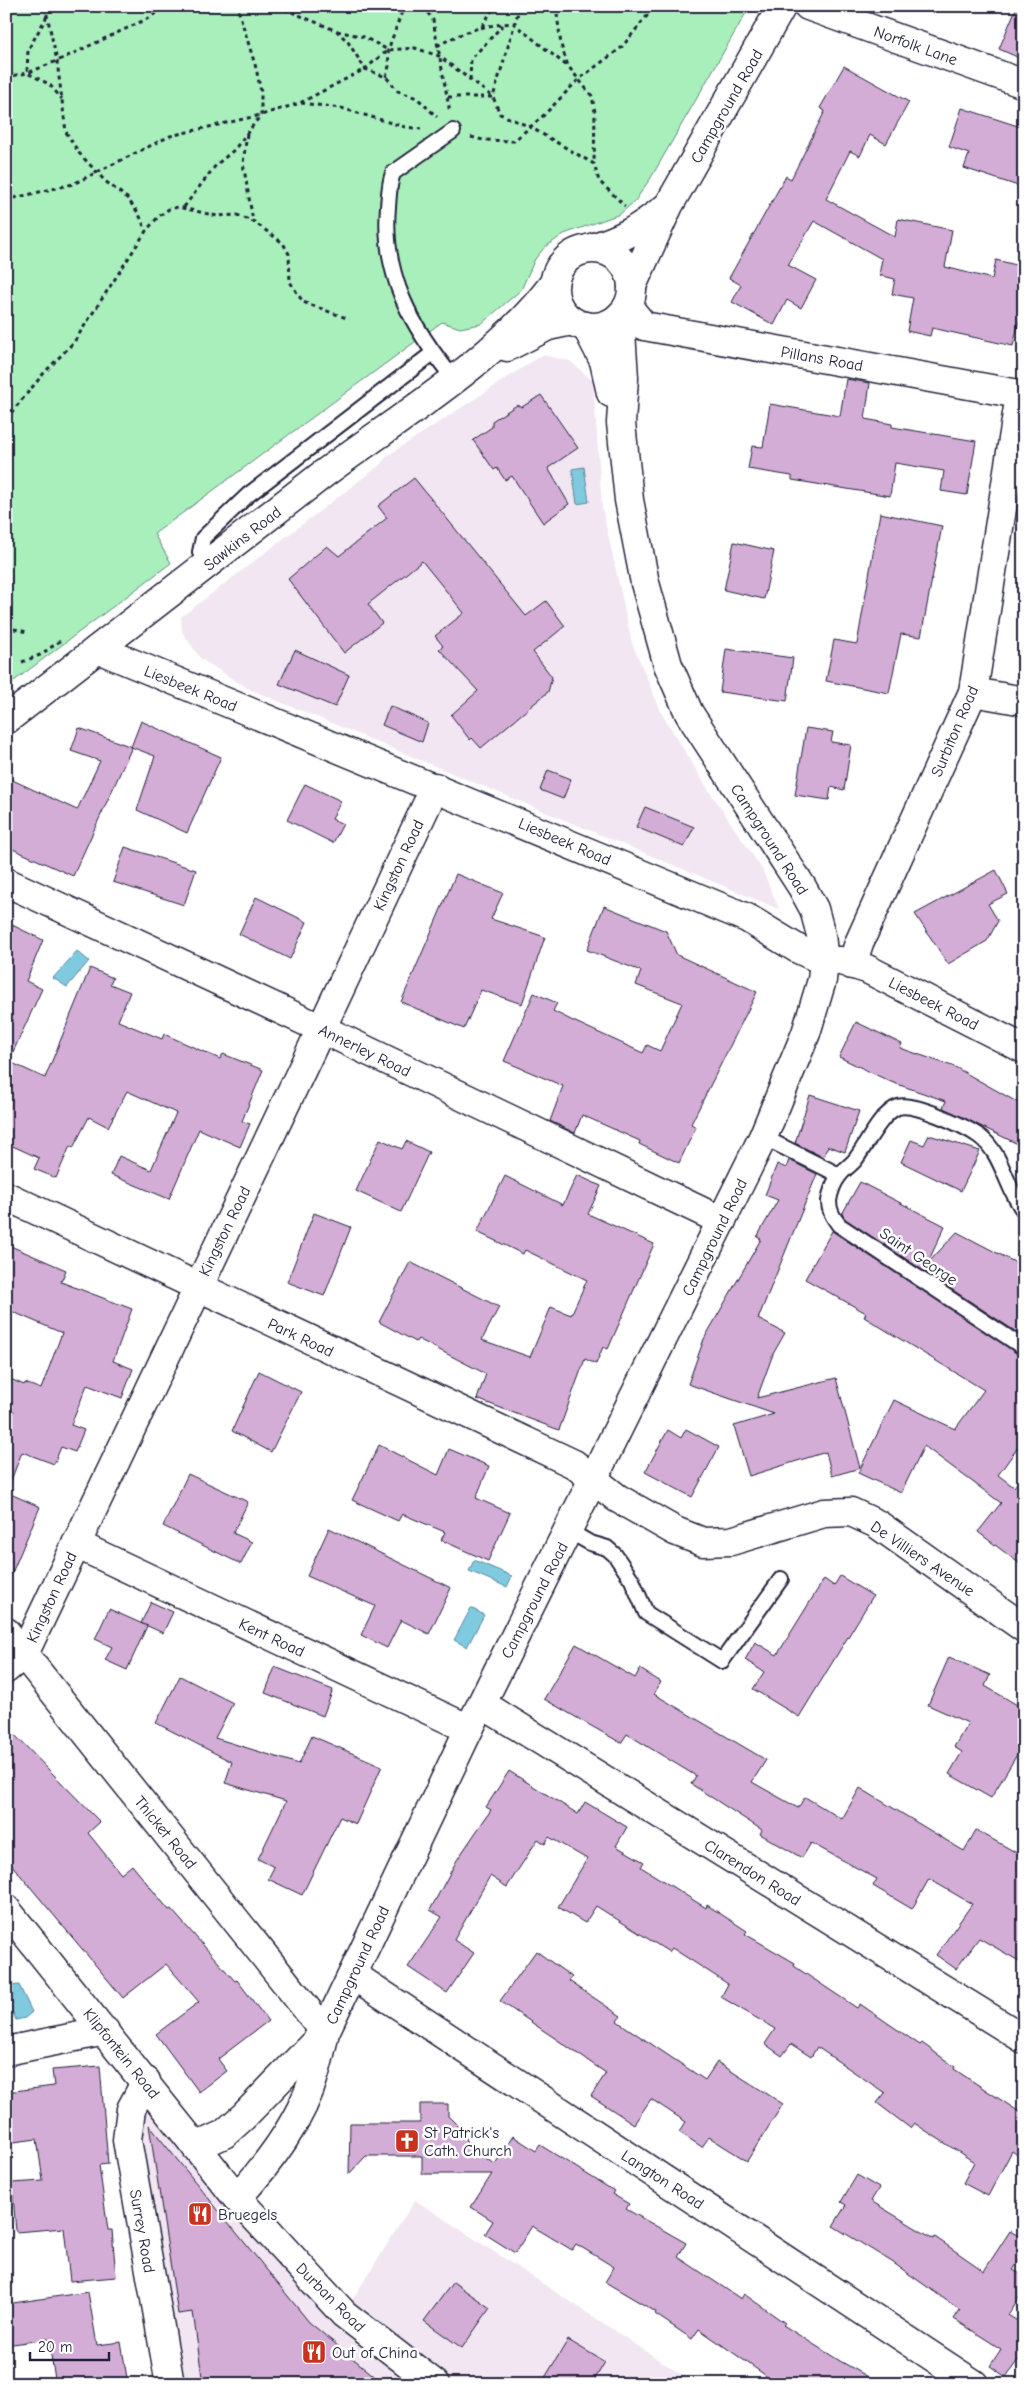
<svg xmlns="http://www.w3.org/2000/svg" width="1030" height="2390" font-family="'Comic Neue',sans-serif">
  <rect width="100%" height="100%" fill="#fff"/>
  <filter id="ink" filterUnits="userSpaceOnUse"><feTurbulence type="fractalNoise" baseFrequency=".02" numOctaves="2"/><feDisplacementMap in="SourceGraphic" scale="10" xChannelSelector="R" yChannelSelector="G"/><feConvolveMatrix kernelMatrix="1 2 1 2 8 2 1 2 1" color-interpolation-filters="sRGB"/></filter>
  <g filter="url(#ink)">
    <g fill="#f2e6f2">
      <path d="M 542,355 L 570,361 L 593,381 L 602,507 L 632,643 L 662,714 L 708,789 L 762,869 L 779,909 L 249,689 L 201,659 L 182,632 L 181,617 L 380,465 L 387,456 Z"/>
      <path d="M 146,2081 L 344,2313 L 415,2200 L 696,2384 L 170,2384 L 131,2109 Z"/>
    </g>
    <path fill="#a8efbc" stroke="#65887c" d="M 6,6 L 750,6 L 652,176 L 635,201 L 620,214 L 564,234 L 545,247 L 535,259 L 521,290 L 481,324 L 460,328 L 442,322 L 154,534 L 171,563 L 6,687 Z"/>
    <g fill="#80cae0" stroke="#5a879e">
      <path d="M 584,467 L 589,502 L 577,504 L 572,469 Z"/>
      <path d="M 77,951 L 89,961 L 67,987 L 53,978 Z"/>
      <path d="M 474,1560 L 512,1576 L 507,1587 L 469,1571 Z"/>
      <path d="M 471,1608 L 484,1615 L 467,1647 L 454,1640 Z"/>
      <path d="M 19,1985 L 32,2012 L 25,2018 L 16,2020 L 6,1998 L 6,1989 L 10,1986 Z"/>
    </g>
    <g fill="#d3add5" stroke="#22223b">
      <path d="M 1017,6 L 1024,6 L 1024,60 L 999,49 Z"/>
      <path d="M 844,66 L 909,102 L 886,144 L 870,135 L 860,156 L 850,151 L 826,199 L 895,237 L 898,219 L 952,230 L 945,267 L 992,279 L 996,260 L 1024,267 L 1024,300 L 1013,346 L 932,328 L 930,336 L 907,331 L 913,298 L 892,294 L 895,279 L 879,275 L 882,259 L 814,221 L 788,265 L 816,280 L 801,308 L 787,300 L 774,325 L 732,302 L 741,285 L 729,278 L 786,176 L 791,179 L 825,111 L 820,108 Z"/>
      <path d="M 962,108 L 1024,128 L 1024,188 L 964,168 L 969,154 L 949,147 Z"/>
      <path d="M 846,379 L 870,383 L 865,419 L 892,424 L 892,427 L 976,441 L 967,495 L 941,491 L 944,471 L 895,463 L 890,496 L 792,480 L 792,476 L 748,469 L 752,446 L 763,447 L 770,404 L 840,416 Z"/>
      <path d="M 541,395 L 578,448 L 548,468 L 569,504 L 543,523 L 512,476 L 505,480 L 497,468 L 494,470 L 473,440 L 492,427 L 492,421 L 517,405 L 522,407 Z"/>
      <path d="M 414,478 L 526,616 L 546,601 L 565,626 L 533,652 L 552,677 L 548,692 L 481,748 L 472,738 L 470,740 L 451,715 L 478,691 L 439,649 L 443,646 L 435,636 L 464,613 L 422,561 L 368,604 L 382,623 L 344,653 L 288,579 L 327,546 L 339,556 L 387,518 L 378,506 Z"/>
      <path d="M 880,513 L 942,526 L 921,637 L 901,634 L 889,693 L 826,681 L 834,640 L 857,644 Z"/>
      <path d="M 734,542 L 774,551 L 764,599 L 724,590 Z"/>
      <path d="M 726,649 L 793,658 L 787,701 L 720,692 Z"/>
      <path d="M 295,650 L 349,675 L 335,707 L 279,684 Z"/>
      <path d="M 390,706 L 428,723 L 422,742 L 382,725 Z"/>
      <path d="M 141,721 L 221,757 L 187,833 L 137,810 L 155,756 L 131,747 Z"/>
      <path d="M 79,728 L 132,747 L 73,876 L 6,846 L 6,777 L 77,810 L 100,761 L 71,751 Z"/>
      <path d="M 806,728 L 833,732 L 831,742 L 851,745 L 844,790 L 831,787 L 829,800 L 795,795 Z"/>
      <path d="M 548,770 L 571,779 L 563,799 L 540,790 Z"/>
      <path d="M 305,784 L 341,801 L 332,819 L 343,824 L 333,843 L 287,820 Z"/>
      <path d="M 645,807 L 694,827 L 684,847 L 636,827 Z"/>
      <path d="M 125,847 L 196,870 L 184,905 L 113,882 Z"/>
      <path d="M 996,870 L 1008,894 L 988,904 L 998,921 L 987,941 L 948,964 L 915,914 Z"/>
      <path d="M 456,874 L 503,893 L 491,919 L 545,937 L 522,1004 L 481,990 L 464,1029 L 401,1002 Z"/>
      <path d="M 256,897 L 307,922 L 290,959 L 239,934 Z"/>
      <path d="M 604,906 L 666,931 L 677,955 L 757,992 L 691,1124 L 696,1127 L 679,1163 L 639,1144 L 640,1141 L 582,1115 L 575,1133 L 550,1121 L 563,1086 L 504,1061 L 534,993 L 557,1003 L 553,1011 L 571,1020 L 643,1053 L 647,1045 L 660,1051 L 682,1003 L 636,985 L 641,971 L 587,950 Z"/>
      <path d="M 6,922 L 43,940 L 26,981 L 42,989 L 6,1067 Z"/>
      <path d="M 90,968 L 113,978 L 110,984 L 130,992 L 118,1021 L 162,1039 L 164,1034 L 220,1059 L 223,1054 L 263,1070 L 242,1121 L 250,1124 L 240,1147 L 199,1129 L 169,1199 L 111,1175 L 119,1156 L 151,1170 L 176,1113 L 127,1091 L 108,1127 L 89,1117 L 73,1148 L 70,1146 L 56,1178 L 34,1169 L 39,1158 L 6,1143 L 6,1077 L 12,1063 L 45,1078 Z"/>
      <path d="M 856,1022 L 902,1044 L 900,1048 L 955,1067 L 1024,1106 L 1024,1147 L 943,1108 L 946,1101 L 891,1082 L 839,1057 Z"/>
      <path d="M 810,1095 L 859,1111 L 845,1152 L 828,1146 L 823,1157 L 795,1143 Z"/>
      <path d="M 929,1135 L 980,1151 L 961,1191 L 901,1162 L 911,1140 L 924,1145 Z"/>
      <path d="M 380,1139 L 402,1149 L 406,1141 L 429,1152 L 401,1212 L 356,1191 Z"/>
      <path d="M 789,1160 L 817,1174 L 758,1319 L 785,1333 L 773,1354 L 757,1398 L 836,1378 L 860,1468 L 832,1476 L 826,1452 L 749,1476 L 734,1426 L 774,1414 L 688,1384 L 704,1339 L 761,1239 L 757,1237 L 778,1200 L 765,1195 L 777,1164 L 786,1168 Z"/>
      <path d="M 577,1175 L 601,1186 L 588,1214 L 654,1244 L 608,1349 L 603,1347 L 596,1364 L 585,1359 L 559,1430 L 477,1399 L 486,1374 L 418,1339 L 416,1342 L 379,1322 L 410,1262 L 499,1307 L 482,1340 L 530,1357 L 551,1307 L 571,1315 L 587,1280 L 525,1250 L 523,1254 L 477,1232 L 505,1176 L 563,1205 Z"/>
      <path d="M 860,1182 L 945,1226 L 927,1264 L 957,1232 L 1024,1267 L 1024,1337 L 845,1219 L 842,1214 Z"/>
      <path d="M 314,1213 L 351,1227 L 324,1296 L 287,1282 Z"/>
      <path d="M 832,1231 L 1024,1357 L 1024,1439 L 998,1475 L 1014,1487 L 1024,1474 L 1024,1567 L 978,1532 L 1001,1503 L 924,1446 L 901,1493 L 858,1473 L 894,1400 L 955,1429 L 984,1390 L 864,1317 L 866,1313 L 805,1279 Z"/>
      <path d="M 6,1244 L 66,1270 L 61,1282 L 132,1309 L 113,1361 L 133,1369 L 122,1398 L 87,1385 L 71,1425 L 84,1430 L 75,1452 L 61,1447 L 54,1464 L 22,1452 L 8,1488 L 6,1432 L 14,1411 L 6,1408 L 6,1377 L 24,1385 L 25,1383 L 41,1389 L 62,1333 L 6,1309 Z"/>
      <path d="M 259,1371 L 301,1392 L 271,1452 L 232,1431 Z"/>
      <path d="M 686,1429 L 719,1447 L 692,1497 L 645,1472 L 668,1430 L 681,1438 Z"/>
      <path d="M 379,1445 L 438,1475 L 449,1449 L 489,1466 L 476,1498 L 510,1513 L 488,1561 L 441,1540 L 445,1532 L 402,1514 L 398,1521 L 352,1500 Z"/>
      <path d="M 188,1474 L 248,1502 L 233,1533 L 252,1542 L 241,1564 L 163,1526 Z"/>
      <path d="M 6,1492 L 40,1507 L 6,1587 Z"/>
      <path d="M 329,1528 L 451,1588 L 429,1634 L 401,1620 L 387,1648 L 361,1635 L 375,1606 L 307,1576 Z"/>
      <path d="M 840,1576 L 873,1596 L 799,1717 L 753,1689 L 764,1672 L 745,1660 L 755,1642 L 777,1655 L 824,1579 L 834,1586 Z"/>
      <path d="M 151,1602 L 173,1612 L 163,1633 L 141,1623 Z"/>
      <path d="M 109,1609 L 147,1626 L 127,1670 L 105,1660 L 112,1647 L 95,1639 Z"/>
      <path d="M 576,1644 L 635,1678 L 640,1669 L 661,1682 L 654,1694 L 766,1760 L 752,1782 L 798,1808 L 805,1797 L 842,1819 L 860,1788 L 964,1851 L 976,1830 L 1024,1857 L 1024,1964 L 979,1938 L 956,1969 L 936,1955 L 972,1904 L 929,1879 L 912,1909 L 873,1886 L 877,1879 L 811,1843 L 802,1858 L 760,1834 L 762,1830 L 691,1784 L 696,1776 L 627,1734 L 621,1743 L 544,1699 Z"/>
      <path d="M 949,1657 L 990,1675 L 985,1686 L 1024,1709 L 1024,1743 L 991,1798 L 949,1774 L 962,1752 L 954,1747 L 968,1723 L 928,1705 Z"/>
      <path d="M 275,1667 L 333,1690 L 323,1716 L 265,1693 Z"/>
      <path d="M 180,1676 L 233,1703 L 215,1738 L 299,1764 L 312,1736 L 382,1766 L 356,1824 L 340,1817 L 302,1895 L 268,1879 L 274,1867 L 258,1859 L 286,1801 L 225,1783 L 232,1762 L 156,1723 Z"/>
      <path d="M 6,1726 L 100,1822 L 88,1833 L 121,1874 L 132,1865 L 169,1910 L 171,1909 L 235,1981 L 237,1980 L 268,2021 L 218,2059 L 227,2071 L 199,2092 L 156,2034 L 199,2002 L 166,1964 L 123,1998 L 6,1858 Z"/>
      <path d="M 509,1771 L 578,1814 L 585,1802 L 627,1827 L 616,1846 L 644,1862 L 641,1867 L 706,1908 L 707,1905 L 747,1931 L 745,1934 L 795,1963 L 794,1966 L 857,2008 L 860,2004 L 920,2045 L 922,2043 L 955,2067 L 954,2069 L 1024,2115 L 1024,2160 L 1012,2151 L 988,2196 L 963,2183 L 974,2162 L 914,2123 L 910,2128 L 877,2103 L 885,2093 L 817,2047 L 811,2057 L 791,2044 L 782,2056 L 765,2044 L 775,2029 L 721,1997 L 728,1984 L 672,1948 L 669,1952 L 596,1906 L 585,1923 L 558,1907 L 587,1859 L 549,1837 L 545,1844 L 538,1839 L 507,1887 L 490,1876 L 454,1940 L 474,1953 L 447,1993 L 408,1967 L 442,1917 L 430,1910 L 457,1860 L 491,1810 L 486,1807 Z"/>
      <path d="M 536,1951 L 572,1977 L 569,1981 L 621,2016 L 617,2021 L 705,2080 L 717,2062 L 783,2104 L 747,2161 L 709,2137 L 702,2147 L 679,2132 L 686,2122 L 651,2099 L 634,2124 L 591,2096 L 606,2073 L 500,2001 Z"/>
      <path d="M 100,2066 L 108,2164 L 99,2165 L 108,2230 L 112,2230 L 116,2277 L 70,2281 L 64,2228 L 16,2232 L 12,2183 L 43,2181 L 37,2139 L 6,2143 L 6,2092 L 54,2086 L 52,2070 Z"/>
      <path d="M 420,2104 L 448,2104 L 448,2116 L 463,2131 L 471,2150 L 495,2164 L 513,2136 L 536,2151 L 540,2145 L 614,2191 L 612,2194 L 629,2204 L 626,2209 L 686,2243 L 678,2257 L 741,2299 L 744,2294 L 785,2323 L 783,2325 L 840,2361 L 881,2384 L 760,2384 L 765,2375 L 699,2329 L 692,2339 L 655,2314 L 656,2312 L 605,2282 L 614,2267 L 576,2244 L 572,2250 L 532,2226 L 515,2253 L 485,2234 L 493,2221 L 471,2207 L 492,2174 L 422,2174 L 422,2156 L 366,2156 L 349,2174 L 350,2123 L 420,2123 Z"/>
      <path d="M 149,2125 L 309,2322 L 384,2384 L 203,2384 L 193,2312 L 178,2314 Z"/>
      <path d="M 857,2175 L 879,2188 L 871,2201 L 934,2239 L 935,2237 L 984,2271 L 1010,2231 L 1024,2239 L 1024,2253 L 1013,2270 L 1024,2276 L 1024,2290 L 1008,2315 L 1019,2322 L 1024,2315 L 1024,2363 L 1018,2360 L 1006,2377 L 990,2366 L 1001,2349 L 954,2319 L 960,2310 L 892,2262 L 833,2226 L 846,2205 L 841,2202 Z"/>
      <path d="M 453,2282 L 490,2308 L 462,2348 L 424,2321 Z"/>
      <path d="M 88,2292 L 97,2345 L 121,2342 L 128,2384 L 56,2384 L 48,2339 L 6,2345 L 6,2304 Z"/>
      <path d="M 568,2340 L 605,2362 L 592,2384 L 541,2384 Z"/>
    </g>
    <g fill="none" stroke-linecap="round" stroke-linejoin="round">
      <defs>
        <g id="lane">
          <path d="M 453,131 L 393,173 C 389,184 389,195 388,207 C 382,275 412,328 454,379"/>
          <path d="M 205,567 L 200,552 L 203,538 L 248,495 L 433,353"/>
          <path d="M 763,1137 L 839,1175"/>
          <path d="M 1024,1211 C 1006,1189 1003,1153 979,1136 C 965,1126 914,1102 898,1107 C 881,1113 866,1146 855,1160 C 850,1166 843,1170 839,1176 C 834,1182 830,1193 829,1201 C 829,1211 833,1217 839,1225 L 1024,1348"/>
          <path d="M 569,1531 L 590,1543 L 607,1548 L 615,1555 L 632,1580 L 646,1613 L 722,1661 L 781,1579"/>
        </g>
        <g id="street">
          <path d="M 808,6 L 1024,84"/>
          <path d="M 628,307 L 644,326 L 1024,395"/>
          <path d="M 586,326 L 604,361 L 611,393"/>
          <path d="M 98,649 L 747,918 L 798,949 L 824,961 L 841,961 L 867,969 L 1024,1049"/>
          <path d="M 973,692 L 1024,701"/>
          <path d="M 6,882 L 322,1029 L 722,1221"/>
          <path d="M 852,965 L 859,943 L 973,692 L 1020,395"/>
          <path d="M 6,1196 L 574,1464 L 617,1498 L 675,1531 L 703,1542 L 731,1541 L 824,1513 L 851,1512 L 877,1524 L 1024,1628"/>
          <path d="M 76,1544 L 469,1729"/>
          <path d="M 6,1632 L 325,2032"/>
          <path d="M 6,1669 L 24,1654 C 160,1365 300,1077 435,787"/>
          <path d="M 482,1704 L 1024,2039"/>
          <path d="M 353,1975 L 974,2384"/>
          <path d="M 6,2051 L 105,2031"/>
          <path d="M 146,2081 L 131,2109 L 127,2140 L 170,2384"/>
          <path d="M 196,2147 L 224,2134 L 244,2116 L 324,2033"/>
          <path d="M 237,2198 C 270,2162 302,2120 315,2073 C 319,2060 322,2045 325,2032 L 469,1729 L 763,1137 L 806,1033 L 822,980 L 824,961 L 821,935 L 814,909 L 802,887 L 689,713 L 668,665 L 645,583 L 629,500 L 621,423 L 624,378 L 620,316"/>
        </g>
        <g id="secondary">
          <circle cx="593" cy="288" r="39"/>
          <path d="M 588,249 C 625,238 637,230 668,206"/>
          <path d="M 632,286 L 669,205 L 782,6"/>
          <path d="M 507,347 L 548,326 L 572,321"/>
          <path d="M 6,720 C 111,638 216,556 322,475 C 398,418 497,360 554,283"/>
          <path d="M 6,1909 L 237,2198 L 344,2314 L 435,2384"/>
        </g>
      </defs>
      <use href="#lane" stroke="#22223b" stroke-width="18"/>
      <use href="#street" stroke="#22223b" stroke-width="31"/>
      <use href="#secondary" stroke="#22223b" stroke-width="31"/>
      <g stroke="#22223b" stroke-width="3" stroke-dasharray="4 4" stroke-linecap="butt">
        <path d="M 49,6 L 47,15 L 57,61 L 66,132 L 79,153 L 105,181 L 127,198 L 139,214 L 146,231"/>
        <path d="M 277,6 L 337,31 L 348,42 L 365,69 L 386,77 L 398,91 L 417,98 L 437,117"/>
        <path d="M 423,6 L 433,20 L 450,113"/>
        <path d="M 556,6 L 561,45 L 568,66 L 592,96 L 595,112 L 594,164"/>
        <path d="M 47,16 L 28,50 L 27,73 L 49,84 L 62,99"/>
        <path d="M 482,26 L 495,6"/>
        <path d="M 337,31 L 364,37 L 388,50"/>
        <path d="M 437,46 C 467,30 480,26 513,23 L 567,66"/>
        <path d="M 6,77 L 27,73 L 57,61 L 151,17 L 163,6"/>
        <path d="M 386,77 L 389,66 L 388,50 L 404,6"/>
        <path d="M 470,80 L 471,59 L 503,25"/>
        <path d="M 448,97 L 493,97 L 520,6"/>
        <path d="M 301,103 L 341,108 L 405,127 L 421,129"/>
        <path d="M 247,134 L 243,163 L 253,221"/>
        <path d="M 471,137 L 483,140 L 514,141 L 544,115 L 579,79 L 621,48 L 655,6"/>
        <path d="M 6,200 L 73,184 L 170,136 L 261,115 L 300,103 L 365,69 L 388,50 L 415,48 L 439,56 L 493,97 L 500,114 L 530,127 L 594,164 L 599,181 L 625,206"/>
        <path d="M 184,207 L 216,165 L 234,150 L 261,115 L 261,92 L 256,68 L 237,6"/>
        <path d="M 549,258 L 561,247"/>
        <path d="M 6,419 L 44,373 L 74,342 L 146,231 L 159,216 L 169,209 L 178,207 L 217,216 L 237,215 L 254,222 L 283,243 L 289,254 L 290,282 L 303,302 L 349,319"/>
        <path d="M 6,627 L 27,632"/>
        <path d="M 22,662 L 40,655 L 60,641"/>
      </g>
      <use href="#lane" stroke="#fff" stroke-width="14"/>
      <use href="#street" stroke="#fff" stroke-width="28"/>
      <use href="#secondary" stroke="#fff" stroke-width="28"/>
    </g>
  </g>
  <defs>
    <symbol id="church-square" viewBox="-11 -11 22 22"><rect x="-9" y="-9" width="18" height="18" rx="4" fill="#c8321e" stroke="#fff"/><path d="M-1.2-6h2.4v3.5h3.3v2.4h-3.3V6h-2.4V-.1h-3.3v-2.4h3.3Z" fill="#fff"/></symbol>
    <symbol id="restaurant-square" viewBox="-11 -11 22 22"><rect x="-9" y="-9" width="18" height="18" rx="4" fill="#c8321e" stroke="#fff"/><path d="M-5-6h1v4h1v-4h1v4h1v-4h1v5L-1.5 .5V6h-2V.5L-5-1ZM5-6V6H3V1.5H1.5Q1.5-4 5-6Z" fill="#fff"/></symbol>
  </defs>
  <g fill-rule="evenodd">
    <use href="#church-square" x="393" y="2127" width="28" height="28"/>
    <use href="#restaurant-square" x="186" y="2200" width="28" height="28"/>
    <use href="#restaurant-square" x="300" y="2338" width="28" height="28"/>
  </g>
  <g text-anchor="middle" stroke-width="5" stroke-linejoin="round" paint-order="stroke">
    <g font-size="16" fill="#22223b" stroke="#fff">
      <text transform="translate(916 45) rotate(20)" y="6">Norfolk Lane</text>
      <text transform="translate(726 106) rotate(-60)" y="6">Campground Road</text>
      <text transform="translate(822 358) rotate(10)" y="6">Pillans Road</text>
      <text transform="translate(242 538) rotate(-38)" y="6">Sawkins Road</text>
      <text transform="translate(191 688) rotate(22)" y="6">Liesbeek Road</text>
      <text transform="translate(954 731) rotate(-67)" y="6">Surbiton Road</text>
      <text transform="translate(770 839) rotate(57)" y="6">Campground Road</text>
      <text transform="translate(565 841) rotate(23)" y="6">Liesbeek Road</text>
      <text transform="translate(398 865) rotate(-65)" y="6">Kingston Road</text>
      <text transform="translate(934 1003) rotate(27)" y="6">Liesbeek Road</text>
      <text transform="translate(365 1050) rotate(26)" y="6">Annerley Road</text>
      <text transform="translate(224 1231) rotate(-64)" y="6">Kingston Road</text>
      <text transform="translate(714 1237) rotate(-64)" y="6">Campground Road</text>
      <text transform="translate(919 1256) rotate(34)" y="6">Saint George</text>
      <text transform="translate(301 1337) rotate(25)" y="6">Park Road</text>
      <text transform="translate(923 1558) rotate(34)" y="6">De Villiers Avenue</text>
      <text transform="translate(51 1597) rotate(-65)" y="6">Kingston Road</text>
      <text transform="translate(534 1600) rotate(-63)" y="6">Campground Road</text>
      <text transform="translate(272 1637) rotate(25)" y="6">Kent Road</text>
      <text transform="translate(166 1832) rotate(51)" y="6">Thicket Road</text>
      <text transform="translate(753 1872) rotate(32)" y="6">Clarendon Road</text>
      <text transform="translate(357 1965) rotate(-65)" y="6">Campground Road</text>
      <text transform="translate(122 2053) rotate(51)" y="6">Klipfontein Road</text>
      <text transform="translate(663 2179) rotate(33)" y="6">Langton Road</text>
      <text transform="translate(143 2231) rotate(80)" y="6">Surrey Road</text>
      <text transform="translate(331 2297) rotate(45)" y="6">Durban Road</text>
    </g>
    <g font-size="16" fill="#22223b" stroke="#fff" text-anchor="start">
      <text x="424" y="2138">St Patrick's<tspan x="424" dy="18">Cath. Church</tspan></text>
      <text x="218" y="2220">Bruegels</text>
      <text x="332" y="2358">Out of China</text>
    </g>
  </g>
  <rect width="1030" height="2390" fill="none" stroke="#fff" stroke-width="25"/>
  <rect x="12" y="12" width="1005" height="2365" fill="none" stroke="#22223b" stroke-width="2" filter="url(#ink)"/>
  <path d="M30 2352v8h79v-8" fill="none" stroke="#22223b" stroke-width="2.5"/>
  <text x="38" y="2352" font-size="15" fill="#22223b" stroke="#ffffff" stroke-width="4" paint-order="stroke">20 m</text>
</svg>
